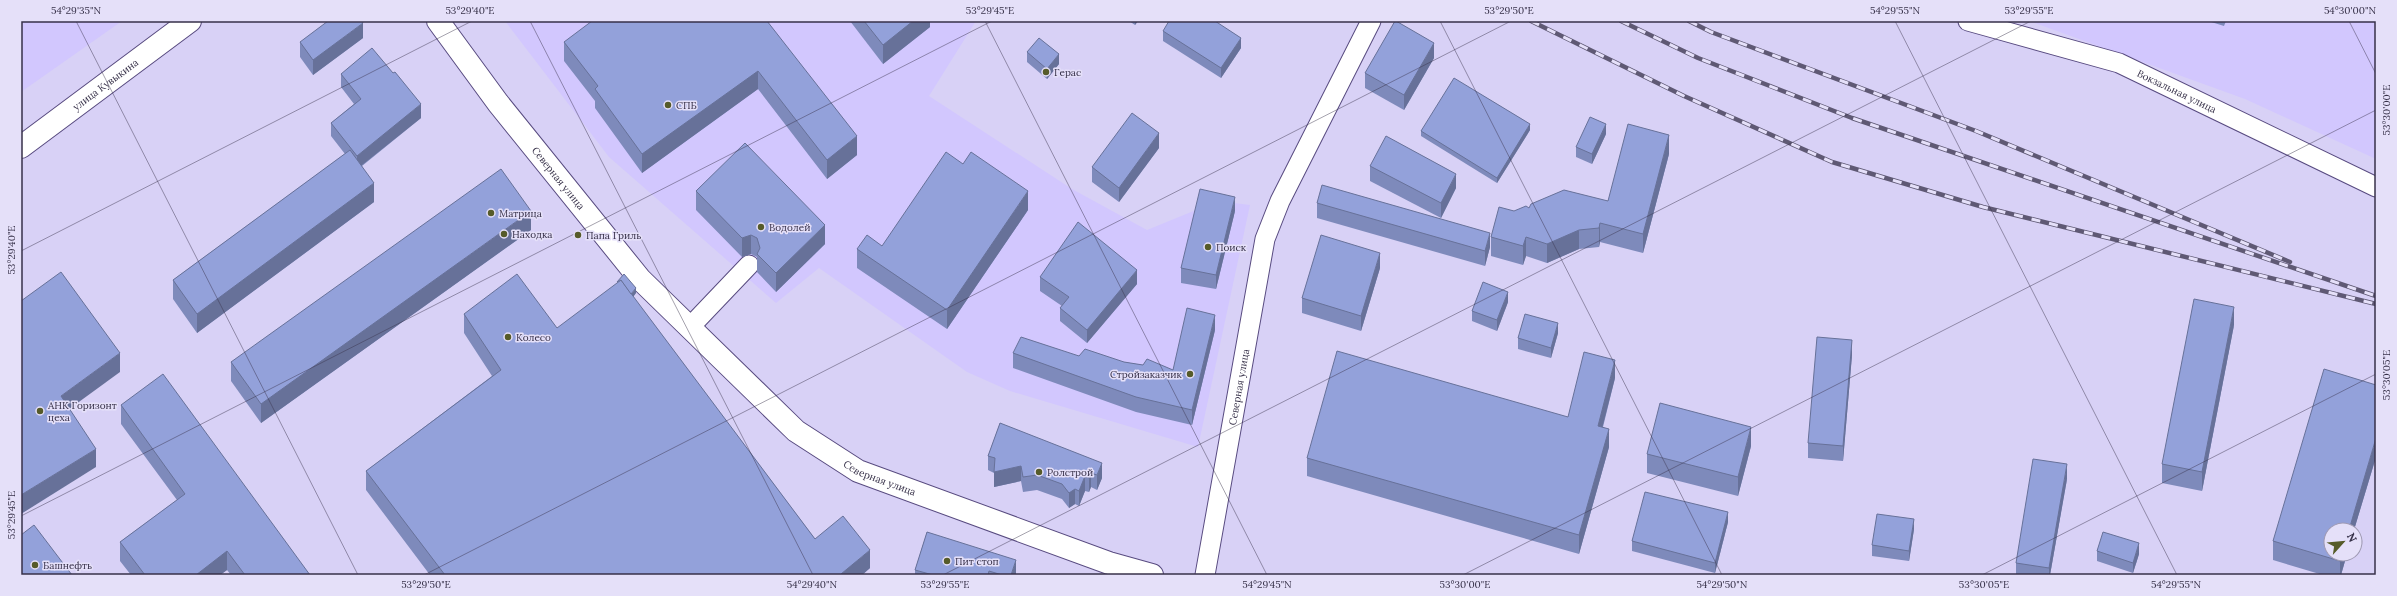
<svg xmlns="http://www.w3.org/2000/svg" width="2397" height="596" font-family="Lora,serif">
  <rect width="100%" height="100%" fill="#d8d1f6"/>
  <g fill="#d2c7fe">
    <path d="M 21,21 L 122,21 L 21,92 Z"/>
    <path d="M 505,21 L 976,21 L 929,96 L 1072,189 L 1147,230 L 1218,201 L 1250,205 L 1198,447 L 1010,391 L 967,372 L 819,268 L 776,303 L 609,157 Z"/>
    <path d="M 2029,21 L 2376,21 L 2376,159 L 2245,99 Z"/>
  </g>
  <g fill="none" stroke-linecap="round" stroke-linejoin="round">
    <defs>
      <g id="street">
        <path id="s1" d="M 1968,21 L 2119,63 L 2376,187"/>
        <path d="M 689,328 L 749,265"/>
        <path id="s2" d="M 1205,575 L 1265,239 L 1280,201 L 1371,21"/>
      </g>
      <g id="secondary">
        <path id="s3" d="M 438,21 L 498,103 L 640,279 L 796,431 L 858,471 L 1109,563 L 1152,575"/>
        <path id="s4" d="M 21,147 L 190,21"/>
      </g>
    </defs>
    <use href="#street" stroke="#584b80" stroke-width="21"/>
    <use href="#secondary" stroke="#584b80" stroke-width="24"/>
    <use href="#street" stroke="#fff" stroke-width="19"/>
    <use href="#secondary" stroke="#fff" stroke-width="22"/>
    <defs>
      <g id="rail">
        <path d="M 1531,21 L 1684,96 L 1832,162 L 1983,207 L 2376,304"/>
        <path d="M 1621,21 L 1698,58 L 1852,118 L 2376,296"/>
        <path d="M 1689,21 L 1711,32 L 1976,131 L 2290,262"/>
      </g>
    </defs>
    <use href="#rail" stroke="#5f5974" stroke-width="4.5"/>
    <use href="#rail" stroke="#e5e0f9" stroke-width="3" stroke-dasharray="9" stroke-linecap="butt"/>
  </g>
  <g fill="#7e8abb">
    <path d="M 850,21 L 930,21 L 930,27 L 883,64 Z"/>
    <path d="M 1129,21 L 1138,21 L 1135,25 Z"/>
    <path d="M 2208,21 L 2226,21 L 2224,26 Z"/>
    <path d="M 768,22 L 857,155 L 827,179 L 758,89 L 642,173 L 595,108 L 595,101 L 564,61 L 564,42 Z"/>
    <path d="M 1163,31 L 1241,48 L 1221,78 L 1163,41 Z"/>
    <path d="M 363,38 L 313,75 L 300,57 L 300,42 Z"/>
    <path d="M 1027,52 L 1059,64 L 1047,79 L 1027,62 Z"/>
    <path d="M 1434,58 L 1404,110 L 1365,88 L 1365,73 Z"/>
    <path d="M 341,74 L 421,118 L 362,166 L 374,202 L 197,333 L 173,299 L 173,280 L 345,154 L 331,136 L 331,123 L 354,104 L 341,87 Z"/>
    <path d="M 1530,130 L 1497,183 L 1421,136 L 1421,131 Z"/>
    <path d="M 1606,134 L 1592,164 L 1576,157 L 1576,147 Z"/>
    <path d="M 1159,148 L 1119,202 L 1092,182 L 1092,167 Z"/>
    <path d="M 1669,154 L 1643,253 L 1600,242 L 1599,247 L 1579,249 L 1547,263 L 1526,256 L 1523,265 L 1491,256 L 1491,237 L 1529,208 L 1608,201 Z"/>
    <path d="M 1370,166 L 1456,188 L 1441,218 L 1370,181 Z"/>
    <path d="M 696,191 L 825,244 L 776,292 L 757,272 L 757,257 L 751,254 L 742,257 L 696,210 Z"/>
    <path d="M 1317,203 L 1490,247 L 1485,266 L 1317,218 Z"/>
    <path d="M 1028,210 L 947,329 L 857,268 L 857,249 L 882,246 Z"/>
    <path d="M 1235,211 L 1216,289 L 1181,283 L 1181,268 Z"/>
    <path d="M 531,230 L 261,423 L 231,381 L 231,362 Z"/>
    <path d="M 1380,268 L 1361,331 L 1302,313 L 1302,298 Z"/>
    <path d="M 1040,277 L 1137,284 L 1087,343 L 1060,321 L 1060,308 L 1062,306 L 1040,291 Z"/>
    <path d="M 636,293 L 633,297 L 815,539 L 870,568 L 862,575 L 430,575 L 366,490 L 366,471 L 492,376 L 464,333 L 464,314 L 557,328 Z"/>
    <path d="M 1508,302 L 1497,331 L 1472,321 L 1472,311 Z"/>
    <path d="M 2234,325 L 2202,491 L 2162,483 L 2162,464 Z"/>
    <path d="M 1215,330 L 1192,425 L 1136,412 L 1013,368 L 1013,353 L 1079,356 L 1124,362 L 1173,370 Z"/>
    <path d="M 1558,333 L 1551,358 L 1518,349 L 1518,338 Z"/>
    <path d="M 1852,355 L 1843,461 L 1808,458 L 1808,443 Z"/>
    <path d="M 1615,378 L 1603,427 L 1609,447 L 1579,554 L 1307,476 L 1307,458 L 1568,417 Z"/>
    <path d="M 121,405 L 310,575 L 231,575 L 227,570 L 220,575 L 131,575 L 120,561 L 120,542 L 177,500 L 121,424 Z"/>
    <path d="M 1000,423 L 1102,478 L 1097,490 L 1091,487 L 1089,492 L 1085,491 L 1079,506 L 1075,504 L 1069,508 L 1062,499 L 1037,490 L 1023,492 L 1021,481 L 994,487 L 994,473 L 988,470 L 988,456 Z"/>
    <path d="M 1751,446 L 1738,496 L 1647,473 L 1647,454 Z"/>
    <path d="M 2376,457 L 2354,530 L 2331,530 L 2347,554 L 2341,575 L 2323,575 L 2273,560 L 2273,541 Z"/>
    <path d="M 2067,479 L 2050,575 L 2016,575 L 2016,563 Z"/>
    <path d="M 1728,522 L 1715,573 L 1632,551 L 1632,541 Z"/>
    <path d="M 1914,529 L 1909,561 L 1872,556 L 1872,545 Z"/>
    <path d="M 927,532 L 1016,574 L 1016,575 L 915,575 L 915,570 Z"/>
    <path d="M 2097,551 L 2139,554 L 2133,573 L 2097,561 Z"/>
  </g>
  <g fill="#677199">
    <path d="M 913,21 L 930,21 L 930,27 L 883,64 L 883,45 Z"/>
    <path d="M 1135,21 L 1138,21 L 1135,25 Z"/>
    <path d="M 363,23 L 363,38 L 313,75 L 313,60 Z"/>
    <path d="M 1241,38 L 1241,48 L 1221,78 L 1221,68 Z"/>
    <path d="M 1434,43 L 1434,58 L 1404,110 L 1404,95 Z"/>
    <path d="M 1059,54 L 1059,64 L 1047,79 L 1047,69 Z"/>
    <path d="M 758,71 L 758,89 L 642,173 L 642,154 Z"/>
    <path d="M 421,104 L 421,118 L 357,169 L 357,156 Z"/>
    <path d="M 1530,124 L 1530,130 L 1497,183 L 1497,178 Z"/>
    <path d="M 1606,124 L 1606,134 L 1592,164 L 1592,154 Z"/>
    <path d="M 1159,133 L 1159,148 L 1119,202 L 1119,188 Z"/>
    <path d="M 1669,135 L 1669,154 L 1643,253 L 1643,234 Z"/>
    <path d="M 857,136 L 857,155 L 827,179 L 827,160 Z"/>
    <path d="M 1456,174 L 1456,188 L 1441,218 L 1441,203 Z"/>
    <path d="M 374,183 L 374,202 L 197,333 L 197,314 Z"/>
    <path d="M 1028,191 L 1028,210 L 947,329 L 947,310 Z"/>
    <path d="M 1235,197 L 1235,211 L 1216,289 L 1216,275 Z"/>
    <path d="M 531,211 L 531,230 L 261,423 L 261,404 Z"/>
    <path d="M 1600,223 L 1600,242 L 1599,247 L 1599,228 Z"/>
    <path d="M 825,225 L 825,244 L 776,292 L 776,273 Z"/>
    <path d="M 1579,230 L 1579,249 L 1547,263 L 1547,244 Z"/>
    <path d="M 1490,233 L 1490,247 L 1485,266 L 1485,251 Z"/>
    <path d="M 751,235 L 751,254 L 742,257 L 742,238 Z"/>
    <path d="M 1526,237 L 1526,256 L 1523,265 L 1523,246 Z"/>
    <path d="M 1380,253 L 1380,268 L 1361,331 L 1361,316 Z"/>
    <path d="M 1137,270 L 1137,284 L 1087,343 L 1087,330 Z"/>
    <path d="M 636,288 L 636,293 L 629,302 L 629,297 Z"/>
    <path d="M 1508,292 L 1508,302 L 1497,331 L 1497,320 Z"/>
    <path d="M 2234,307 L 2234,325 L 2202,491 L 2202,472 Z"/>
    <path d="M 1215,315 L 1215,330 L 1192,425 L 1192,410 Z"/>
    <path d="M 1558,323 L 1558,333 L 1551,358 L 1551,348 Z"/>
    <path d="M 1852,340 L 1852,355 L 1843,461 L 1843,446 Z"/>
    <path d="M 120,353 L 120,372 L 61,415 L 61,396 Z"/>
    <path d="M 1615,360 L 1615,378 L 1598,444 L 1598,426 Z"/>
    <path d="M 1751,427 L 1751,446 L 1738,496 L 1738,477 Z"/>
    <path d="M 1609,429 L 1609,447 L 1579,554 L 1579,535 Z"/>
    <path d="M 2376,438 L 2376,457 L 2354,530 L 2349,530 Z"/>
    <path d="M 96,449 L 96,467 L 21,514 L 21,495 Z"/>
    <path d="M 1102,463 L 1102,478 L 1097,490 L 1097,475 Z"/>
    <path d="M 2067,464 L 2067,479 L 2050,575 L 2049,575 L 2049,568 Z"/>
    <path d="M 1021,466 L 1021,481 L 994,487 L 994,472 Z"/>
    <path d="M 1091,473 L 1091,487 L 1089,492 L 1089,478 Z"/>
    <path d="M 1085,476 L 1085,491 L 1079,506 L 1079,491 Z"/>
    <path d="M 1075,489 L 1075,504 L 1069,508 L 1069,493 Z"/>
    <path d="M 1728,512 L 1728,522 L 1715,573 L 1715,563 Z"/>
    <path d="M 1914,519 L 1914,529 L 1909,561 L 1909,551 Z"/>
    <path d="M 2139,543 L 2139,554 L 2133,573 L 2133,563 Z"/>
    <path d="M 870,550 L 870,568 L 862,575 L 841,575 L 841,574 Z"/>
    <path d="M 227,551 L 227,570 L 220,575 L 196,575 Z"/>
    <path d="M 2342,554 L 2347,554 L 2341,575 L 2340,575 L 2340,561 Z"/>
    <path d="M 1016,560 L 1016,575 L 1011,575 Z"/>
  </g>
  <g fill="#93a1da" stroke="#677199">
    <path d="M 328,21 L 362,21 L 363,23 L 313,60 L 300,42 Z"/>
    <path d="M 592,21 L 767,21 L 857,136 L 827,160 L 758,71 L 642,154 L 595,89 L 598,86 L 564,42 Z"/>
    <path d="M 864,21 L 913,21 L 883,45 Z"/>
    <path d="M 1169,21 L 1215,21 L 1241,38 L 1221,68 L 1163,31 Z"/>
    <path d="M 1395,21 L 1396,21 L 1434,43 L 1404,95 L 1365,73 Z"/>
    <path d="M 1039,38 L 1059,54 L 1047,69 L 1027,52 Z"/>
    <path d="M 372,48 L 393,73 L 395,72 L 421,104 L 357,156 L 331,123 L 361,99 L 341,74 Z"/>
    <path d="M 1454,78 L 1530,124 L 1497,178 L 1421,131 Z"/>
    <path d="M 1132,113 L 1159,133 L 1119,188 L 1092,167 Z"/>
    <path d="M 1590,117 L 1606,124 L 1592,154 L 1576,147 Z"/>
    <path d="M 1628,124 L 1669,135 L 1643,234 L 1600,223 L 1599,228 L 1579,230 L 1547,244 L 1526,237 L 1523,246 L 1491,237 L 1499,207 L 1514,211 L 1526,206 L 1529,208 L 1531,204 L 1564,190 L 1608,201 Z"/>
    <path d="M 1386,136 L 1456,174 L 1441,203 L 1370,166 Z"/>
    <path d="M 745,143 L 825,225 L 776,273 L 757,254 L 760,248 L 757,238 L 751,235 L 742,238 L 696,191 Z"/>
    <path d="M 350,150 L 374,183 L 197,314 L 173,280 Z"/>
    <path d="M 946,152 L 963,164 L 971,152 L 1028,191 L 947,310 L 857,249 L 867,235 L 882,246 Z"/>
    <path d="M 501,169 L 531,211 L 261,404 L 231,362 Z"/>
    <path d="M 1322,185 L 1490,233 L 1485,251 L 1317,203 Z"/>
    <path d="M 1200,189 L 1235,197 L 1216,275 L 1181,268 Z"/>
    <path d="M 1078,222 L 1137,270 L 1087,330 L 1060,308 L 1069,297 L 1040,277 Z"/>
    <path d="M 1321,235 L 1380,253 L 1361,316 L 1302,298 Z"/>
    <path d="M 61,272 L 120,353 L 61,396 L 96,449 L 21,495 L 21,301 Z"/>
    <path d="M 517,274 L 557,328 L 621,280 L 815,539 L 843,516 L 870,550 L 841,574 L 842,575 L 445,575 L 366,471 L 501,370 L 464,314 Z"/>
    <path d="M 624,274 L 636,288 L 631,294 L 621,280 L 617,282 Z"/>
    <path d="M 1483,282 L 1508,292 L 1497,320 L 1472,311 Z"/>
    <path d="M 2194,299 L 2234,307 L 2202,472 L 2162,464 Z"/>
    <path d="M 1187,308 L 1215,315 L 1192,410 L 1136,397 L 1013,353 L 1021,337 L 1079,356 L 1085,349 L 1124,362 L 1143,365 L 1147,359 L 1173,370 Z"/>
    <path d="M 1525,314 L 1558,323 L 1551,348 L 1518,338 Z"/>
    <path d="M 1817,337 L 1852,340 L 1843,446 L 1808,443 Z"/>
    <path d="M 1337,351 L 1568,417 L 1584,352 L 1615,360 L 1598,426 L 1609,429 L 1579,535 L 1307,458 Z"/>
    <path d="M 2324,369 L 2376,385 L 2376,438 L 2349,530 L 2331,530 L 2331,554 L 2342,554 L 2340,561 L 2273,541 Z"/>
    <path d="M 163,374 L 310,575 L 245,575 L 227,551 L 196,575 L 145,575 L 120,542 L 185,494 L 121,405 Z"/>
    <path d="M 1660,403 L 1751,427 L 1738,477 L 1647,454 Z"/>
    <path d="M 1000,423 L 1102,463 L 1097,475 L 1091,473 L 1089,478 L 1085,476 L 1079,491 L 1075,489 L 1069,493 L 1062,484 L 1037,475 L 1023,477 L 1021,466 L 994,472 L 995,458 L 988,456 Z"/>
    <path d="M 2033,459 L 2067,464 L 2049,568 L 2016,563 Z"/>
    <path d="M 1645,492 L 1728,512 L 1715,563 L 1632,541 Z"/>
    <path d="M 1877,514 L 1914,519 L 1909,551 L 1872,545 Z"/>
    <path d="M 34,525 L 72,575 L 23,575 L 21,572 L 21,535 Z"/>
    <path d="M 927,532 L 1016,560 L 1011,575 L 1002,575 L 989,571 L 988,575 L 933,575 L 915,570 Z"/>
    <path d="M 2103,532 L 2139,543 L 2133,563 L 2097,551 Z"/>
  </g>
  <path fill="none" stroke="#373149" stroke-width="1" stroke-opacity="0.45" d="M 76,21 L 358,575M 530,21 L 813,575M 985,21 L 1267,575M 1440,21 L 1722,575M 1895,21 L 2177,575M 2349,21 L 2376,74M 21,251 L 472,21M 21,516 L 992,21M 424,575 L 1511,21M 943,575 L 2031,21M 1463,575 L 2376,110M 1982,575 L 2376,374"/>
  <g fill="#565b29" stroke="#e5e0f9" stroke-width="1.5">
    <circle cx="1046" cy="72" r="4"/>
    <circle cx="668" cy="105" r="4"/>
    <circle cx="491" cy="213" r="4"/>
    <circle cx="761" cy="227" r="4"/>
    <circle cx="504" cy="234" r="4"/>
    <circle cx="578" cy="235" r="4"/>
    <circle cx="1208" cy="247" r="4"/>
    <circle cx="508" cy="337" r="4"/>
    <circle cx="1190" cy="374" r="4"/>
    <circle cx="40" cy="411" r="4"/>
    <circle cx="1039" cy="472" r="4"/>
    <circle cx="947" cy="561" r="4"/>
    <circle cx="35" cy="565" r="4"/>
  </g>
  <g text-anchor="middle" stroke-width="3" stroke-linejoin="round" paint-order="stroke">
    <g font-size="10" fill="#373149" stroke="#e5e0f9" text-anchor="start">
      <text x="1054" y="76">Герас</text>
      <text x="676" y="109">СПБ</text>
      <text x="499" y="217">Матрица</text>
      <text x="769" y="231">Водолей</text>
      <text x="512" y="238">Находка</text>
      <text x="586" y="239">Папа Гриль</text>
      <text x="1216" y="251">Поиск</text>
      <text x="516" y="341">Колесо</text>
      <text x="1182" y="378" text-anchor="end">Стройзаказчик</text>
      <text x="48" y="409">АНК Горизонт<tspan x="48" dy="12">цеха</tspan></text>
      <text x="1047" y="476">Ролстрой</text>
      <text x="955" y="565">Пит стоп</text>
      <text x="43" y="569">Башнефть</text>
    </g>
    <g font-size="10" fill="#373149" stroke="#e5e0f9">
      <text dy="4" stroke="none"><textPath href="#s4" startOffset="105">улица Кувыкина</textPath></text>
      <text dy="4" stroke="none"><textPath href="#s1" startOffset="221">Вокзальная улица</textPath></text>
      <text dy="4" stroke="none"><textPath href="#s3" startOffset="198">Северная улица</textPath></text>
      <text dy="4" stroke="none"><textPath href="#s2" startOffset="191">Северная улица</textPath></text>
      <text dy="4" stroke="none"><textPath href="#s3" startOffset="642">Северная улица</textPath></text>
    </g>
  </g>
  <rect width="2397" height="596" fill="none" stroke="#e5e0f9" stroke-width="44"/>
  <g transform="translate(2343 542) rotate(63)"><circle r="19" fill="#e5e0f9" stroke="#9f9ab3"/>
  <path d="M0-3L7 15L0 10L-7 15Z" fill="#565b29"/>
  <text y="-6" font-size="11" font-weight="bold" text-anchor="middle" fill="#373149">N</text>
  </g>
  <rect x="22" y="22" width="2353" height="552" fill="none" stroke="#373149" stroke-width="1.5"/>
  <g font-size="10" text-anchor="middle" fill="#373149">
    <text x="76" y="14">54°29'35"N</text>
    <text x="470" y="14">53°29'40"E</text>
    <text x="990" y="14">53°29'45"E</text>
    <text x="1509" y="14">53°29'50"E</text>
    <text x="1895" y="14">54°29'55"N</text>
    <text x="2029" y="14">53°29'55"E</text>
    <text x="2350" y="14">54°30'00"N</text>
    <text transform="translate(2386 110) rotate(-90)" y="4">53°30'00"E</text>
    <text transform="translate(11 250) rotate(-90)" y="4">53°29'40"E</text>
    <text transform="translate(2386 375) rotate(-90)" y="4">53°30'05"E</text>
    <text transform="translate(11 515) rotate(-90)" y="4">53°29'45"E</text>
    <text x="426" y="588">53°29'50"E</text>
    <text x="812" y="588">54°29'40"N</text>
    <text x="945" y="588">53°29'55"E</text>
    <text x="1267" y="588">54°29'45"N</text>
    <text x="1465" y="588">53°30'00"E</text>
    <text x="1722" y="588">54°29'50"N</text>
    <text x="1984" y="588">53°30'05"E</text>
    <text x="2176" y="588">54°29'55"N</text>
  </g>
</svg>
